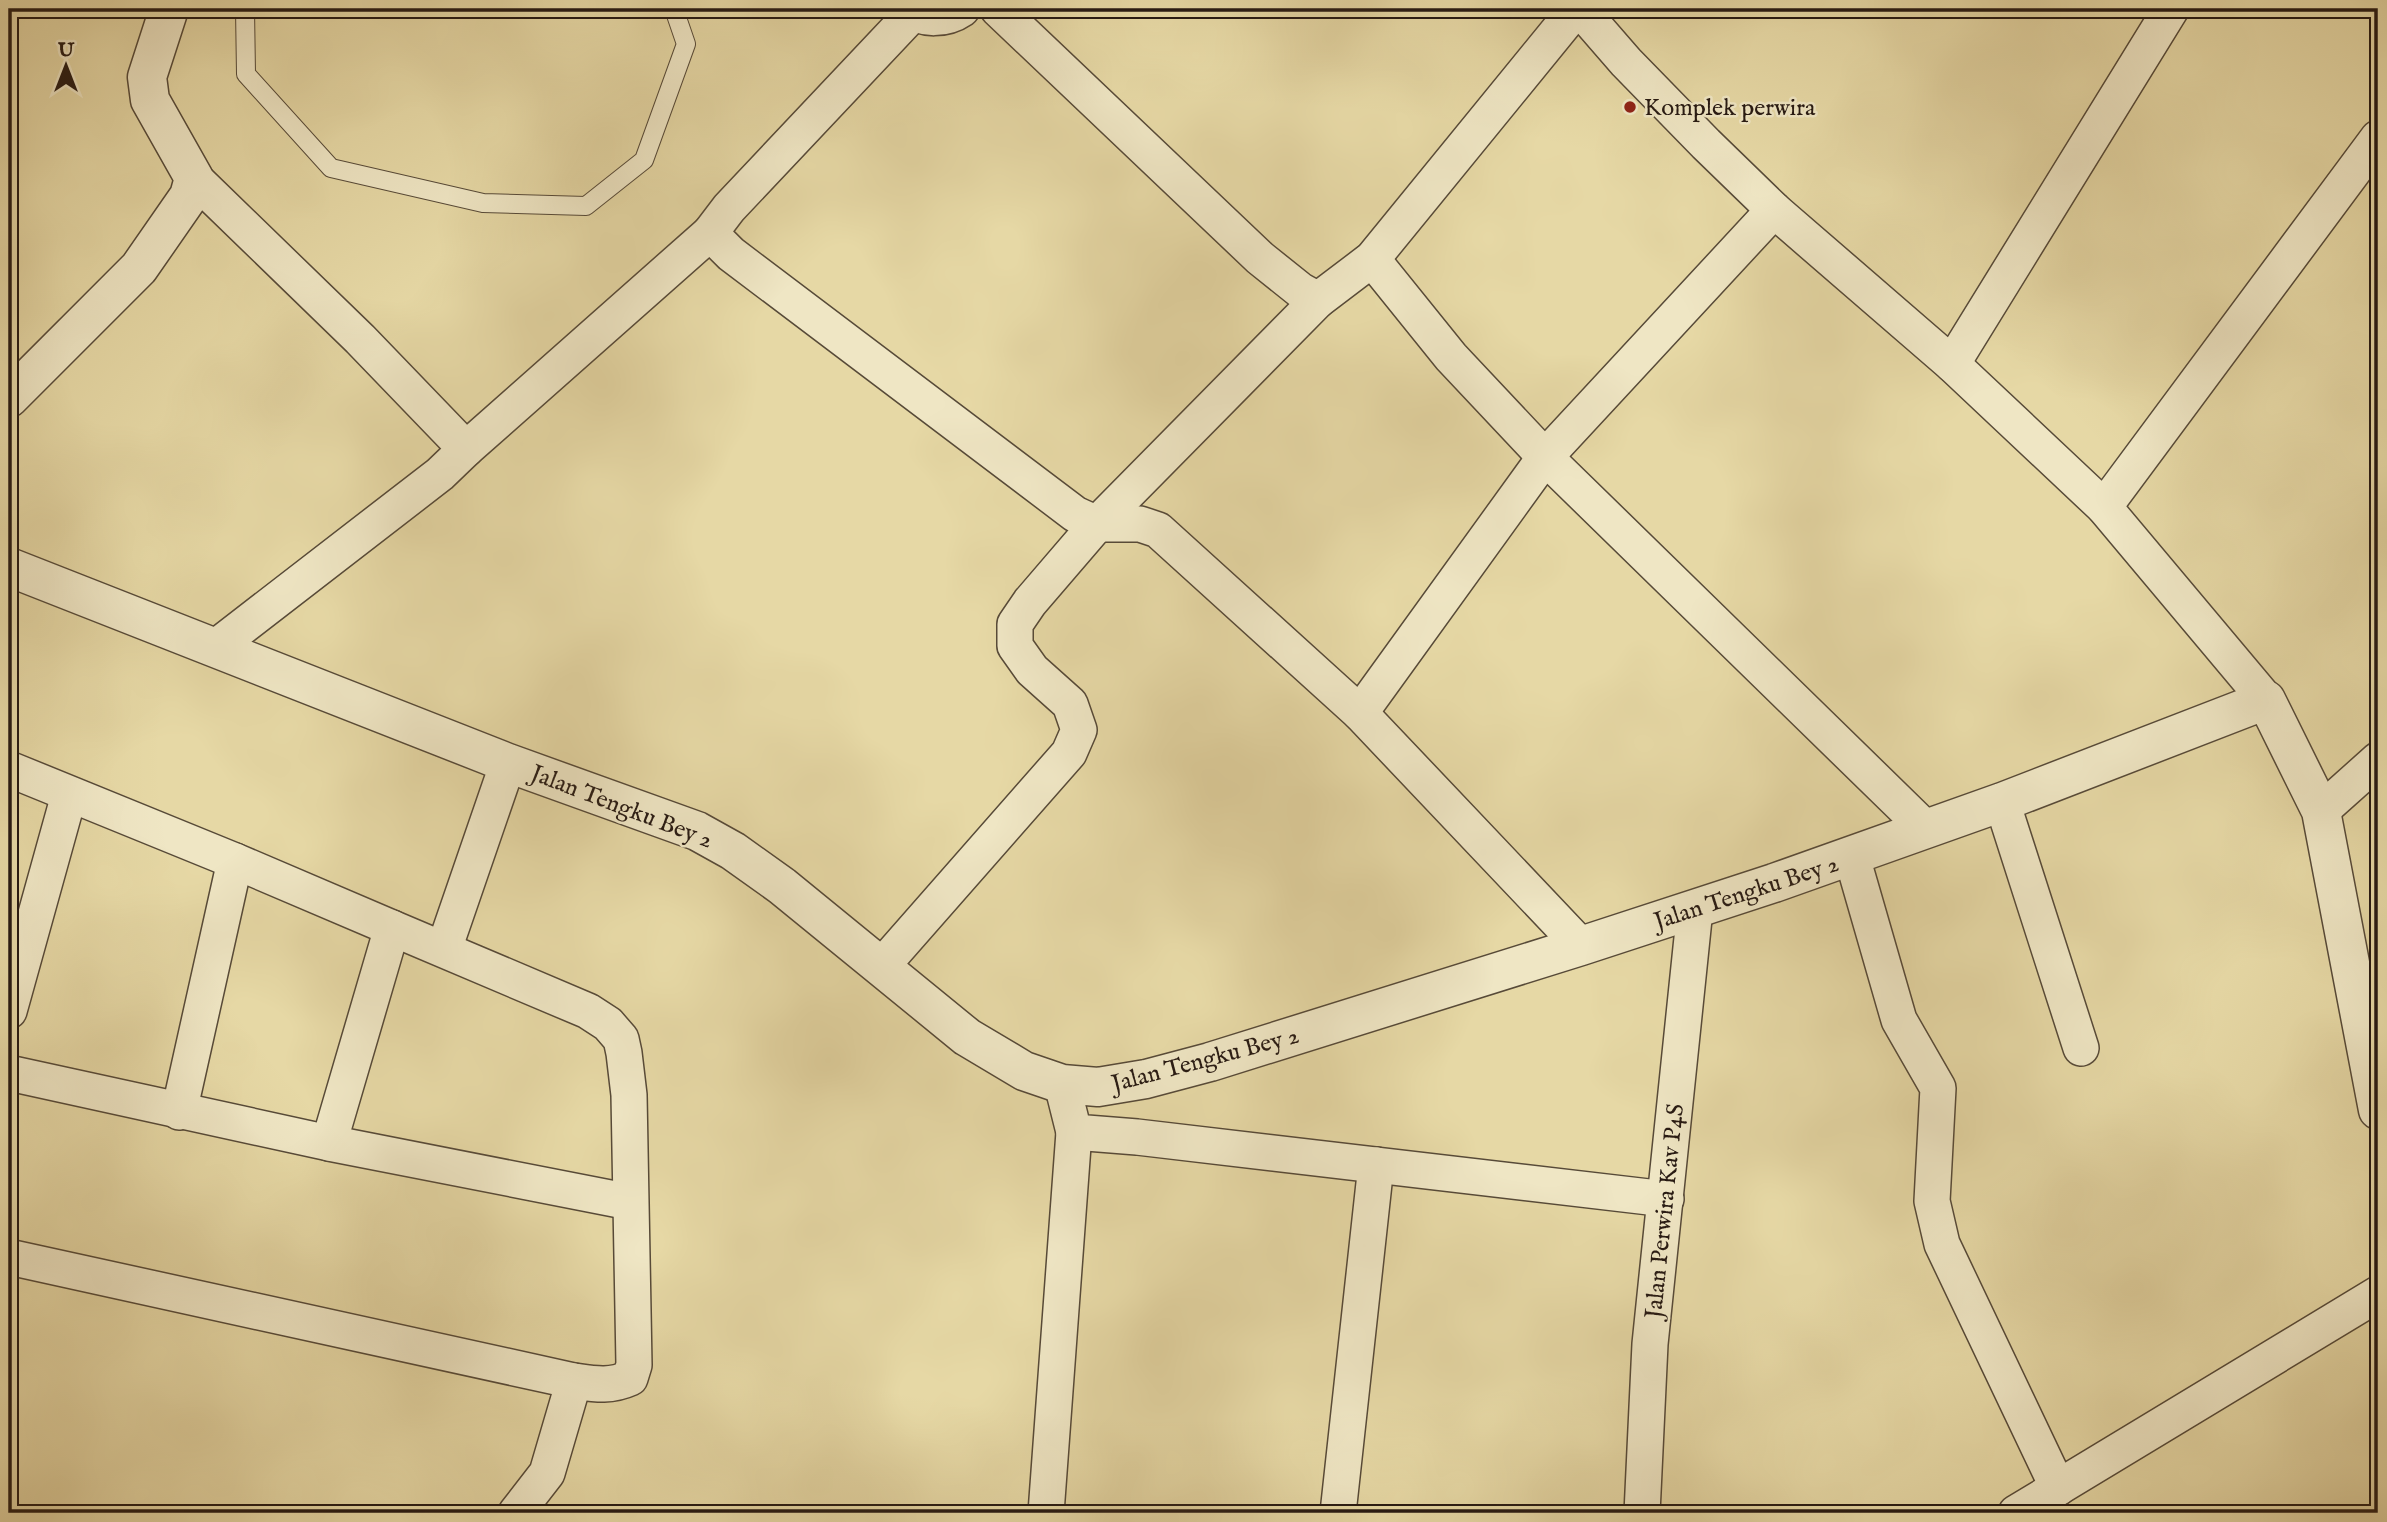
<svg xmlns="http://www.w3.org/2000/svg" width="2387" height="1522" font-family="'IM FELL English',serif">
  <rect width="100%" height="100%" fill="#e6d8a5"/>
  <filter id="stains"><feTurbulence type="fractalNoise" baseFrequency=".00286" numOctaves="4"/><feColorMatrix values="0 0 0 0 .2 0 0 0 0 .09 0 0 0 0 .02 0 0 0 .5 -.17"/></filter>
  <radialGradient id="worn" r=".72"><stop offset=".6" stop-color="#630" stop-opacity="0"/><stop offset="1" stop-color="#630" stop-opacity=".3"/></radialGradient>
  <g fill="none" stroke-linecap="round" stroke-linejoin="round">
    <defs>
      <path id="service" d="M 245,9 L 246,74 L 331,168 L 483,203 L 586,206 L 644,160 L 686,44 L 674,9"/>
      <g id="minor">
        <path d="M 908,9 C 923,21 946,20 962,9"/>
        <path d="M 998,9 L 1260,258 L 1300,290 L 1318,300 L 1372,259 L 1576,9"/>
        <path d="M 1580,9 L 1626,62 L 1706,144 L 1774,210 L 1952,364 L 2104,507 L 2266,700"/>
        <path d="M 913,13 L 729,208 L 710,233 L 731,254 L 1075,514 L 1097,524 L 1140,524 L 1158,530 L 1360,713 L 1581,946"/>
        <path d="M 194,178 L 360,339 L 466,449"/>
        <path d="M 1372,259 L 1451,357 L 1545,457 L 1926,829"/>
        <path d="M 1952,364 L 2171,9"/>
        <path d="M 2104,507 L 2378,138"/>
        <path d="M 216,647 L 440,474 L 466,449 L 710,233"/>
        <path d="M 1360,713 L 1545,457 L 1774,210"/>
        <path d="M 9,769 L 235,861 L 392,928 L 329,1143 L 9,1073"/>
        <path d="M 2002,802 L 2081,1048"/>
        <path d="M 2321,811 L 2378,760"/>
        <path d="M 1852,857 L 1899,1020 L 1938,1088 L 1932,1201 L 1942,1244 L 2058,1488"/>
        <path d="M 444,949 L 508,763"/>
        <path d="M 881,967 L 1069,753 L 1079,730 L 1070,704 L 1032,670 L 1015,646 L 1015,624 L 1030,602 L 1097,524 L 1318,300"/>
        <path d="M 9,1011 L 69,795"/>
        <path d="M 1062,1084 L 1074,1132 L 1137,1137 L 1666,1199"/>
        <path d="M 179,1112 L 235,861"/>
        <path d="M 329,1143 L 630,1202"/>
        <path d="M 9,1257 L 574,1381 C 595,1384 610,1387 630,1378 L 634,1365 L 629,1095 L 624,1053 L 621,1039 L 608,1024 L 588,1011 L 392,928"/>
        <path d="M 516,1513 L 547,1473 L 574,1381"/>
        <path d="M 1046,1513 L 1074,1132"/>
        <path d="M 1338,1513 L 1376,1165"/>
        <path d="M 1642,1513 L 1650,1344 L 1695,909"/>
        <path d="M 2016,1513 L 2378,1294"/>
      </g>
      <g id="tertiary">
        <path d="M 9,398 L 139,268 L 189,196 L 194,178 L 150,100 L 147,77 L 169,9"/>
        <path d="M 9,567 L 508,763 L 697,831 L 733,851 L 782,886 L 967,1037 L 1024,1071 L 1062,1084 L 1098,1087 L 1146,1079 L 1210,1062 L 1581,946 L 1774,883 L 2002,802 L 2266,700 L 2321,811 L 2378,1110"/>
      </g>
    </defs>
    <use href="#service" stroke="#574a38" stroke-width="20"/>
    <use href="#minor" stroke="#574a38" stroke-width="38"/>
    <use href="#tertiary" stroke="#574a38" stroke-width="41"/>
    <use href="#service" stroke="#efe6c4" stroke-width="18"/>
    <use href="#minor" stroke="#efe6c4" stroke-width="35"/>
    <use href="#tertiary" stroke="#efe6c4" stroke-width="38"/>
  </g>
  <circle fill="#8f2418" stroke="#efe6c4" stroke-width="2.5" cx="1630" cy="107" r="7"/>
  <g text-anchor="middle" stroke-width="5" stroke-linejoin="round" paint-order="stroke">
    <g font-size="24" fill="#271a13" stroke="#efe6c4" text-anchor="start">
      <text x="1644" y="115">Komplek perwira</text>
    </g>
    <g font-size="24" fill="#271a13" stroke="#efe6c4">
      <text transform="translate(622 806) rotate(21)" y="8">Jalan Tengku Bey 2</text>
      <text transform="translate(1746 892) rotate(-18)" y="8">Jalan Tengku Bey 2</text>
      <text transform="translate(1205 1059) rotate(-15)" y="8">Jalan Tengku Bey 2</text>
      <text transform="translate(1664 1211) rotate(-84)" y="8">Jalan Perwira Kav P4S</text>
    </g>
  </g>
  <rect width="2387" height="1522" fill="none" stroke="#e6d8a5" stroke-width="35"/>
  <rect x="10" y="10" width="2366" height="1501" fill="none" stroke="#271a13" stroke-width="3.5"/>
  <rect x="18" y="18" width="2352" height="1487" fill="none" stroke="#271a13" stroke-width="2"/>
  <g transform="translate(66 66)" stroke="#efe6c4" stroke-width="5" paint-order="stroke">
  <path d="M0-5L12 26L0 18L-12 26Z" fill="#271a13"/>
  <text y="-10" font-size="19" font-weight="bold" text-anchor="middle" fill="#271a13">U</text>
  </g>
  <rect width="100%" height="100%" filter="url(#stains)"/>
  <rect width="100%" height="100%" fill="url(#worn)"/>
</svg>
